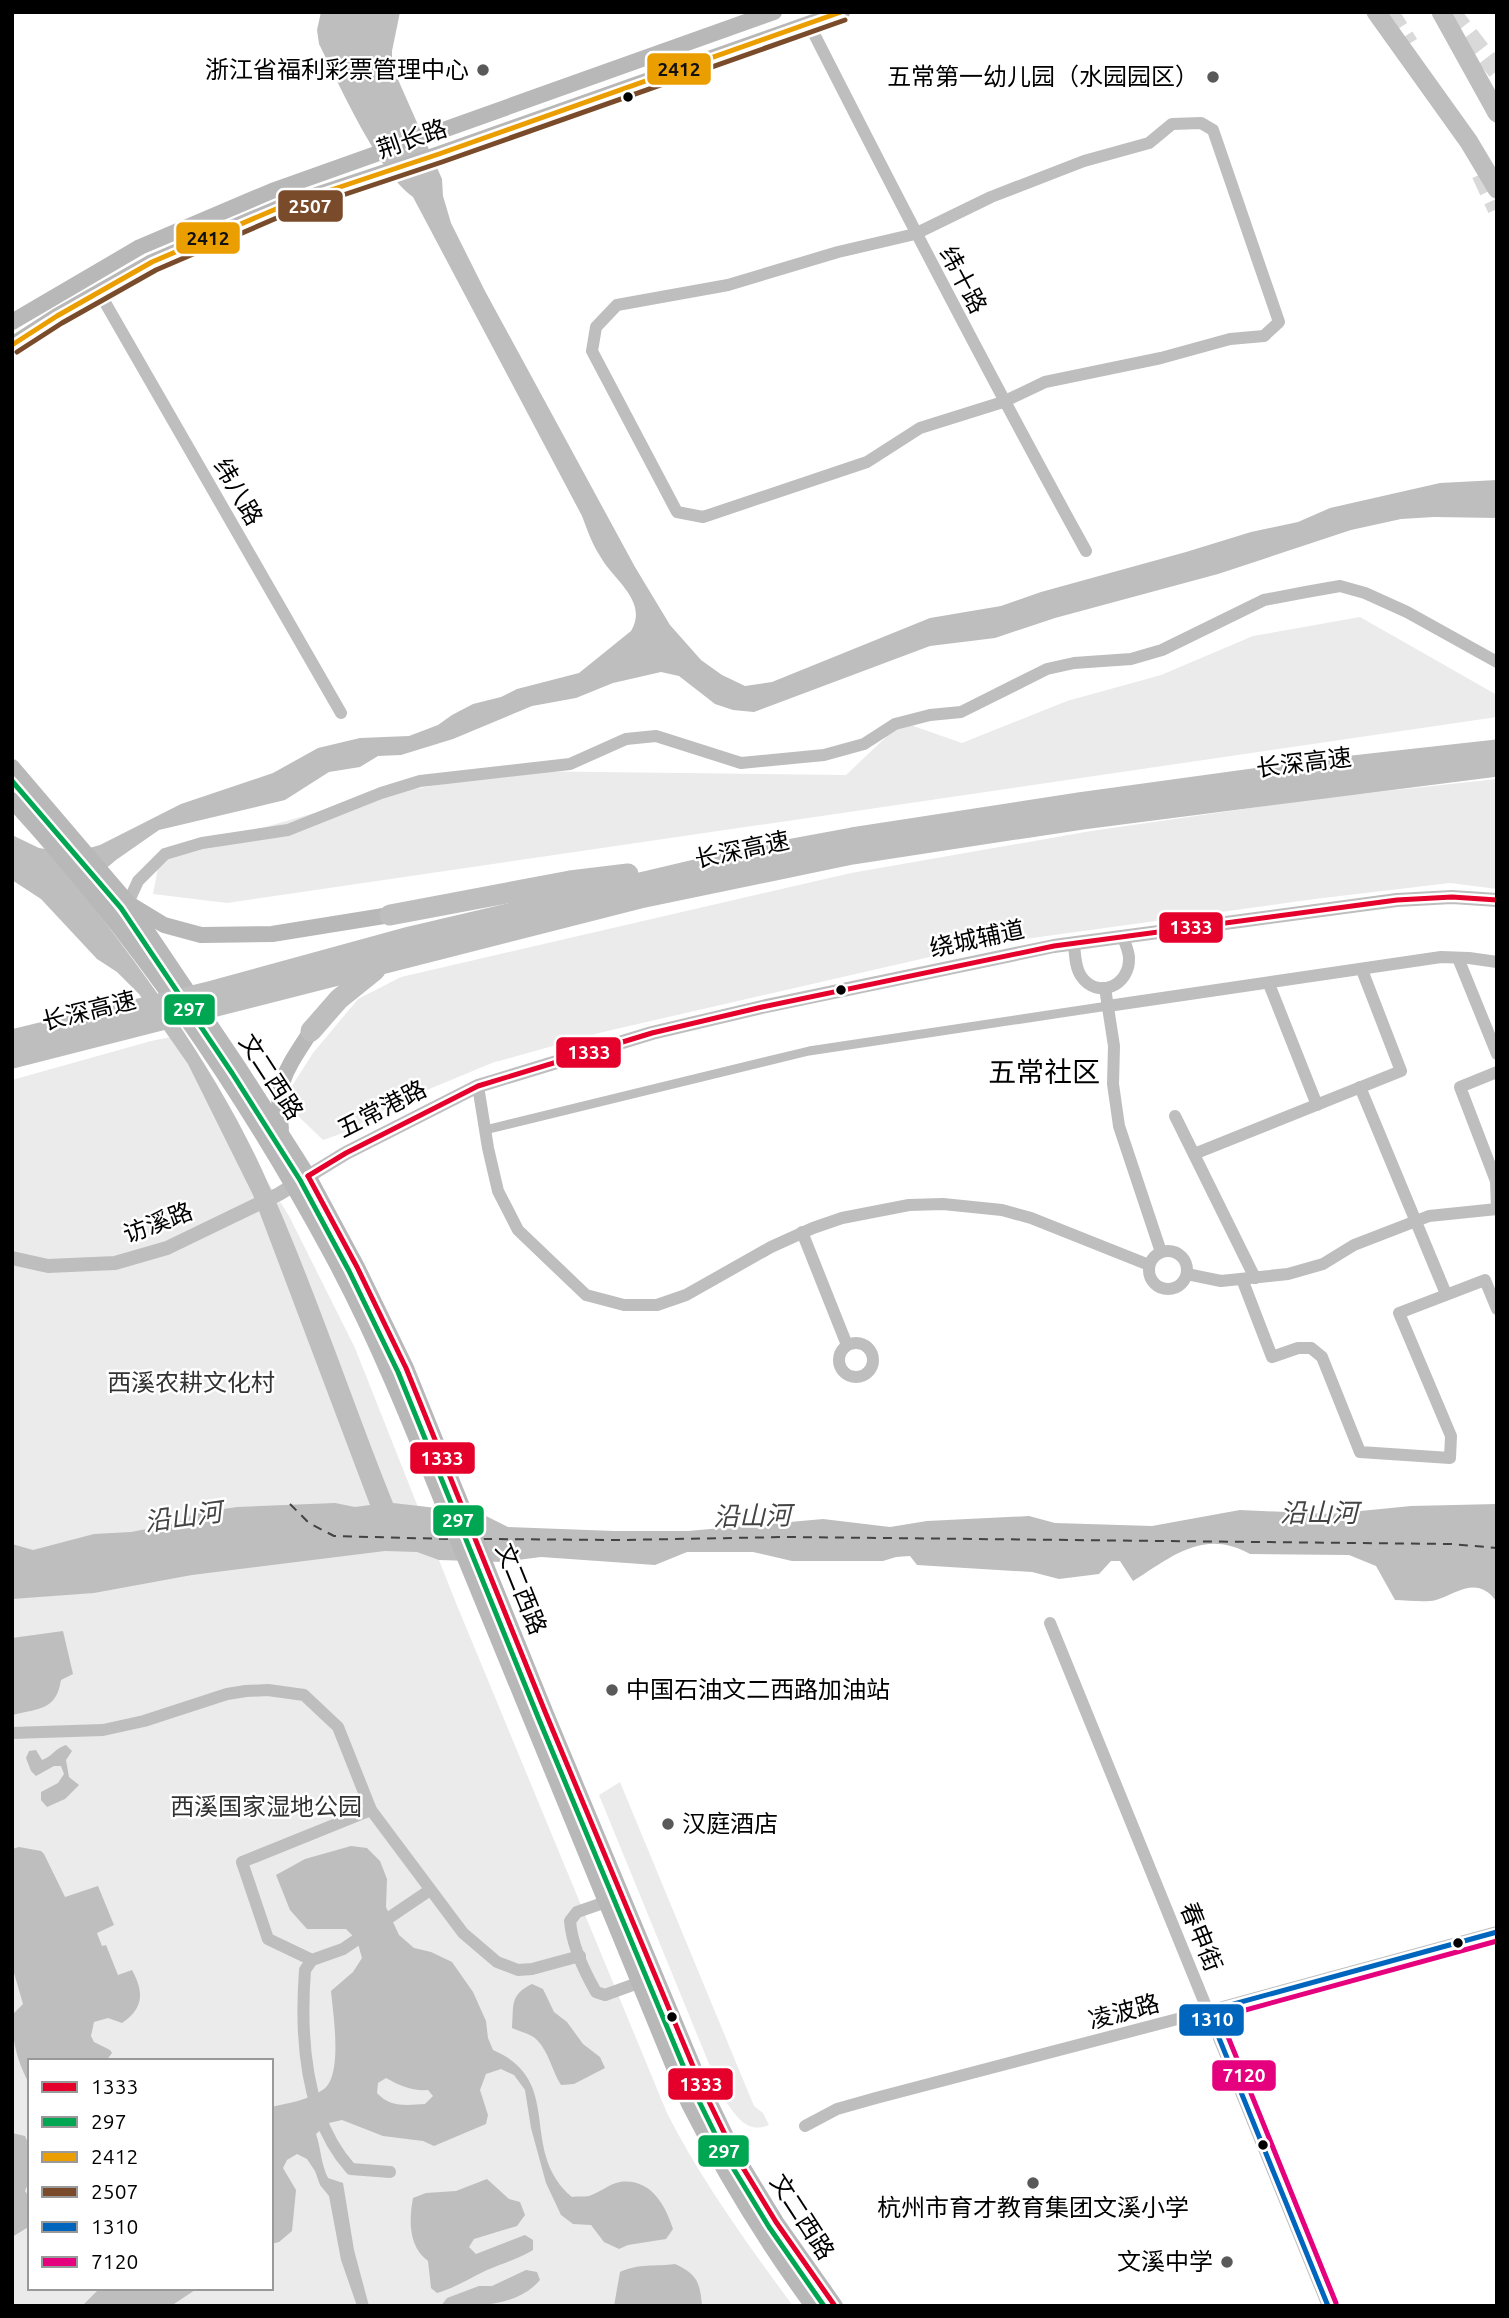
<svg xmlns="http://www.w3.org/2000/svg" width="1509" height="2318" font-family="Ubuntu,'Noto Sans SC',sans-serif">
  <rect width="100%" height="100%" fill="#fff"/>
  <g fill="#ebebeb" fill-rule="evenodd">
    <path d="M 1360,617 L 1497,695 L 1497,717 L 227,903 L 153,894 L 160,857 L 374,796 L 517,771 L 846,775 L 902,722 L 962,743 L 1067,701 L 1161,675 L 1253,636 Z"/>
    <path d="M 1497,779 L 1497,889 L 1450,883 L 1315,899 L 982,945 L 603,1032 L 492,1063 L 398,1102 L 346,1132 L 323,1140 L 296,1114 L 292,1086 L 313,1053 L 358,999 L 401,977 L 851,873 L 1091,831 L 1313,799 Z"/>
    <path d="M 176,1036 L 289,1216 L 355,1348 L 456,1603 L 667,2113 C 702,2182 747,2243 793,2306 L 12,2306 L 12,1080 L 151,1041 ZM 30,2061 L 271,2061 L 271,2288 L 30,2288 Z"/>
    <path d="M 620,1782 L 754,2106 L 763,2113 L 769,2125 C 745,2135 736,2114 723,2098 L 599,1795 Z"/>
  </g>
  <g fill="#bebebe" fill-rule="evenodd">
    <path d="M 321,12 L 400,12 L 392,51 L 392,66 L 442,179 L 443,196 L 451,223 L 485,291 L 635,567 L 670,625 L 701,660 L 722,675 L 745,686 L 772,682 L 930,618 L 1001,606 L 1041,592 L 1186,552 L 1251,532 L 1298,522 L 1330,508 L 1440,483 L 1497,480 L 1497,518 L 1434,517 L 1401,519 L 1351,530 L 1218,574 L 1055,618 L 995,638 L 930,646 L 754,712 L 733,710 L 715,704 L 679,676 L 661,672 L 613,683 L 576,698 L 532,706 L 453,739 L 401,755 L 378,756 L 360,767 L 329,772 L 285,800 L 159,830 L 116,860 L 90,882 L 88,897 L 95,909 C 158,991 220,1078 263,1172 C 312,1280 349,1393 393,1503 L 480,1513 L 508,1527 L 614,1531 L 688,1531 L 823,1519 L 890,1527 L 927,1521 L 1029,1516 L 1055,1523 L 1152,1526 L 1240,1510 L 1330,1514 L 1411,1506 L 1497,1504 L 1497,1602 C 1477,1575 1459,1593 1436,1600 C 1424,1603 1408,1600 1395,1600 L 1376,1566 L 1349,1555 L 1250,1554 C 1203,1528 1172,1557 1133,1581 L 1120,1561 L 1111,1561 L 1099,1574 L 1059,1579 L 1032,1572 L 917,1565 L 910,1556 L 896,1557 L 883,1561 L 792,1561 L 753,1552 L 687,1552 L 655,1565 L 541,1557 L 503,1562 L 439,1560 L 417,1552 L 385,1551 L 192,1575 L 94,1593 L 12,1599 L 12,1544 L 33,1550 L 94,1534 L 131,1532 L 177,1523 L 196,1513 L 237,1507 L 335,1503 L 355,1507 L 370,1505 L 253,1195 L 188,1064 L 139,994 L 117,972 L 97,959 L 41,899 L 12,880 L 12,835 L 39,848 L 72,853 L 100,845 L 181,804 L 273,773 L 318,748 L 360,738 L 409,736 L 438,725 L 452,715 L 473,704 L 501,697 L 517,689 L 579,673 L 631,631 C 649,601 613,580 600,556 C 592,544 587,529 582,516 L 413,197 C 377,170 340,86 319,44 L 317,30 Z"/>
    <path d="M 63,1631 L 73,1674 L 61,1680 C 56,1711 39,1708 13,1715 L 12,1638 Z"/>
    <path d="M 66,1745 L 72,1751 L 66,1760 L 69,1777 L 79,1785 L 65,1799 L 47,1807 L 41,1800 L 41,1792 L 58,1783 L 64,1774 L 61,1766 L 54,1766 L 36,1776 L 31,1771 L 26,1758 L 29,1751 L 36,1750 L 42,1760 C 52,1757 55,1748 66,1745 Z"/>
    <path d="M 351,1846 L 367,1848 L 380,1861 L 387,1879 L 386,1907 L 399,1935 L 414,1948 L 431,1952 L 452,1962 L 473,1992 L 486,2021 L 488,2038 L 493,2050 C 566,2081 517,2150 572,2197 C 577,2196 584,2197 589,2196 C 599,2193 609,2184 620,2182 C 650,2178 665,2204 673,2229 L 666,2239 L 628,2245 L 619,2249 L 604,2242 L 591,2225 L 573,2224 L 561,2215 L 546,2183 L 531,2128 L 525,2090 L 514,2075 L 501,2069 L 486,2074 L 480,2090 L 488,2115 L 486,2124 L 434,2146 L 423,2141 L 383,2136 L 342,2120 L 329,2123 L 316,2134 C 321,2149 321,2164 328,2178 L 343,2183 L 354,2250 L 369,2306 L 357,2306 L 341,2260 L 329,2196 L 320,2185 L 315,2171 L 307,2159 L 297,2154 L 287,2160 L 283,2168 L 296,2190 L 292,2231 L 279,2242 L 271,2244 L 271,2107 C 289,2103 309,2100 324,2089 C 343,2074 333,2013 331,1991 L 353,1972 L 362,1958 L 357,1940 L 346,1929 L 307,1929 L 290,1910 L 276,1875 L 305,1859 ZM 386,2078 C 400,2086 412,2091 428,2090 L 433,2096 L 425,2104 C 408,2105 390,2108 377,2093 L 378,2083 Z"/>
    <path d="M 19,1847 L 41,1851 L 44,1854 L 65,1897 L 98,1886 L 114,1925 L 97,1933 L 102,1946 L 106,1945 L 118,1975 L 132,1970 C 144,1992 144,2008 122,2023 L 108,2018 L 94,2022 L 91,2036 L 94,2042 L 110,2050 L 112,2053 L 106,2061 L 30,2061 L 30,2085 C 17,2062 12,2040 12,2015 L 23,2004 L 12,1966 L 12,1849 Z"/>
    <path d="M 532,1984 L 543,1989 L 554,2012 L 567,2022 L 583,2044 L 600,2057 L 605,2068 L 574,2084 L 561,2085 C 552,2071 549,2052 537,2040 C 532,2034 520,2032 512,2028 C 514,2006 509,1995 532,1984 Z"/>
    <path d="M 12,2133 L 25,2136 C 33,2152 33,2175 25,2191 L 30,2198 L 30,2226 L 12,2237 Z"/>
    <path d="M 487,2179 L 509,2199 L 520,2202 L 525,2215 L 517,2226 L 474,2239 L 469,2247 L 476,2254 L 525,2235 L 533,2240 L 533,2250 C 518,2259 503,2263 487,2270 C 470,2278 455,2288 437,2293 L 431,2288 L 428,2261 C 408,2246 409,2220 413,2198 L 426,2193 L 456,2191 Z"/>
    <path d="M 675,2264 C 697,2274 700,2282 702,2306 L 614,2306 L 620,2272 C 639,2263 655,2267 675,2264 Z"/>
    <path d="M 526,2270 L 537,2272 L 540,2280 C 516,2308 474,2306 441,2306 L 447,2298 L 479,2286 L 492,2286 Z"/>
    <path d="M 100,2288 L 198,2288 L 171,2306 L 82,2306 Z"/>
  </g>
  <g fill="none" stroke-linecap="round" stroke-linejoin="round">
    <g stroke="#434343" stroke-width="2" stroke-dasharray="9 7" stroke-linecap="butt">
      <path d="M 290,1504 L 309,1523 L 334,1536 L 449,1539"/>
      <path d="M 483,1539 L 621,1540 L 786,1537 L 1451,1544 L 1497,1548"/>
    </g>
    <g stroke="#d9d9d9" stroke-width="19" stroke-dasharray="19 10" stroke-linecap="butt">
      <path d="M 1389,12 L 1409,44"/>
      <path d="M 1451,12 L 1497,71"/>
      <path d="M 1481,174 L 1497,209"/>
    </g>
    <path stroke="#bebebe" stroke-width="9" d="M 485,1130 L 809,1051 L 1108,1006"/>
    <g stroke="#bebebe" stroke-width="12">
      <path d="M 809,24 C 899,201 990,377 1086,551"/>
      <path d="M 1201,123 L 1213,130 L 1279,322 L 1264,336 L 1230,339 L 1161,358 L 1045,382 L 1003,402 L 920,428 L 867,462 L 703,517 L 677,512 L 592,351 L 596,327 L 617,305 L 728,285 L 838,252 L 915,234 L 991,197 L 1084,161 L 1149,143 L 1172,124 Z"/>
      <path d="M 99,292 L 341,713"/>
      <path d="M 128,903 L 138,881 L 165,854 L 202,843 L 288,830 L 381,793 L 420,781 L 570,764 L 626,739 L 656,736 L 741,763 L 824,755 L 864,744 L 895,724 L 930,715 L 961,712 L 1047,669 L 1074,663 L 1131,659 L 1162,650 L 1264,600 L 1306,592 L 1340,586 L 1365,593 L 1407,612 L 1497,662"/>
      <path d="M 1074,944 C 1075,954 1075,967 1081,976 C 1097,1000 1130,986 1129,958 C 1129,952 1125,943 1123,937"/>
      <path d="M 1458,958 L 1497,1054"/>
      <path d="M 1269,984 L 1317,1105"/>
      <path d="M 1105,988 L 1114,1046 L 1113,1084 L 1119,1126 L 1161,1252"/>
      <path d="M 1108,1006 L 1441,957 L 1469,958 L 1497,962"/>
      <path d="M 478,1086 L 488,1148 L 498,1191 L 518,1230 L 586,1295 L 624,1305 L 657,1305 L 686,1295 L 771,1247 L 813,1228 L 842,1218 L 909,1205 L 943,1204 L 1002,1210 L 1031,1218 L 1149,1265"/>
      <path d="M 1360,1087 L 1446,1294"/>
      <path d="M 1175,1116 L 1255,1278"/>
      <path d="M 1194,1154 L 1401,1071 L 1362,970"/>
      <path d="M 1497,1209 L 1496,1181 L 1460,1087 L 1497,1072"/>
      <path d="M 802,1232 L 847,1345"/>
      <circle cx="1168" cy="1270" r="19"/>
      <path d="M 1187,1274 L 1221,1281 L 1288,1274 L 1323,1264 L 1354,1245 L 1429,1216 L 1497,1209"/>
      <path d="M 1242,1279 L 1272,1357 L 1298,1348 L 1311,1348 L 1322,1357 L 1360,1452 L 1450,1458 L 1451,1436 L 1399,1313 L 1485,1280 L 1497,1309"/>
      <circle cx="856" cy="1360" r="17"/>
      <path d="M 1050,1623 L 1328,2306"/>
      <path d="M 12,1733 L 103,1730 L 144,1721 L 227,1694 L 246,1691 L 268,1690 L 304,1695 L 338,1727 L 371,1810 L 463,1933 L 497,1962 L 518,1970 L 532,1969 L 580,1956"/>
      <path d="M 606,1902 L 577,1912 L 570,1921 C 572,1945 584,1971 596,1992 L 605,1995 L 638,1983"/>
      <path d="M 312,1960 L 268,1939 L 242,1862 L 371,1810"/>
      <path d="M 805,2126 L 837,2109 L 876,2098 L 1208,2011 L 1497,1932"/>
      <path d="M 390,2172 L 351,2169 C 305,2118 300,2036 305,1970 L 312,1960 L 343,1949 L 430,1890"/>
    </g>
    <path stroke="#bebebe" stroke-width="14" d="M 12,1258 L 48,1266 L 115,1263 L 167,1248 L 279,1194 L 346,1153 L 478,1086 L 652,1033 L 762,1007 L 1054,946 L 1397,900 L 1452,897 L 1497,900"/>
    <g stroke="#b8b8b8" stroke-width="16">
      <path d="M 12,322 L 140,247 L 272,191 L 774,12"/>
      <path d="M 12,345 L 57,316 L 152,262 L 283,206 L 439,154 L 842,12"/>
      <path d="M 12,767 L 128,903 L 239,1068 L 308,1176 L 357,1267 L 406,1368 L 546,1714 L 700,2083 L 734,2153 L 776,2222 L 835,2306"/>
      <path d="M 12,800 C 137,937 244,1092 332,1255 C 387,1357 428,1468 472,1575 C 544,1751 615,1928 689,2104 C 725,2175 766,2242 813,2306"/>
      <path d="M 131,905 L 164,925 L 201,935 L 272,934 L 390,915"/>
      <path d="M 281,1129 C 274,1082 287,1069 311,1031"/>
    </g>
    <g stroke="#bebebe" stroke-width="19">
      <path d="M 1376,12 L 1469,142 L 1497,189"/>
      <path d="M 1441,12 L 1497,113"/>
    </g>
    <g stroke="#bebebe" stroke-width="21">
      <path d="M 390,915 L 570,881 L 628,874"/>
      <path d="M 311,1031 L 339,999 L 375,970"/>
      <path d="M 12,1040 L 213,991 L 410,937 L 755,856 L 852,838 L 1079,803 L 1317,770 L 1497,750"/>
      <path d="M 12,1058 L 640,898 L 852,854 L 1082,819 L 1497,766"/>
    </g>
    <defs>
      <g id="bus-1">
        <path d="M 308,1176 L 357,1267 L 406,1368 L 546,1714 L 700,2083 L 734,2153 L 776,2222 L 835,2306"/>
        <path d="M 308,1176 L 346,1153 L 478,1086 L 652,1033 L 762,1007 L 1054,946 L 1397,900 L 1452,897 L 1497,900"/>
      </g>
      <path id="bus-2" d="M 12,781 L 121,908 L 232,1073 L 300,1180 L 349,1271 L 398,1372 L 538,1717 L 692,2087 L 727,2158 L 769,2227 L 824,2306"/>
      <path id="bus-3" d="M 12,345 L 57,316 L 152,262 L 283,206 L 439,154 L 841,12"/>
      <path id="bus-4" d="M 17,352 L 62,323 L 156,270 L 286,214 L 442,162 L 845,20"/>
      <path id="bus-5" d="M 1328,2306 L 1208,2011 L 1497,1932"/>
      <path id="bus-6" d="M 1336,2303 L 1220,2017 L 1497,1941"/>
    </defs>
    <use href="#bus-1" stroke="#fff" stroke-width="10"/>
    <use href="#bus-2" stroke="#fff" stroke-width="10"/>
    <use href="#bus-3" stroke="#fff" stroke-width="10"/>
    <use href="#bus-4" stroke="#fff" stroke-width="10"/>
    <use href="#bus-5" stroke="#fff" stroke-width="10"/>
    <use href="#bus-6" stroke="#fff" stroke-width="10"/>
    <use href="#bus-1" stroke="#e4002b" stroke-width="5"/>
    <use href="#bus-2" stroke="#00a651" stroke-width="5"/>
    <use href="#bus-3" stroke="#eb9e00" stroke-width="5"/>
    <use href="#bus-4" stroke="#7a4b2a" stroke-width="5"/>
    <use href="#bus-5" stroke="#0065bd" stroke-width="5"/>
    <use href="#bus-6" stroke="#e5007d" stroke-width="5"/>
  </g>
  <g fill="#595959" stroke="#fff" stroke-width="2.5">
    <circle cx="483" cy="70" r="7"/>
    <circle cx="1213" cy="77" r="7"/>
    <circle cx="612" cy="1690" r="7"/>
    <circle cx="668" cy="1824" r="7"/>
    <circle cx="1033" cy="2183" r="7"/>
    <circle cx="1227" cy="2262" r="7"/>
  </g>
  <g fill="#000" stroke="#fff" stroke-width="2.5">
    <circle cx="628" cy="97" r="6"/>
    <circle cx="841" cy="990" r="6"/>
    <circle cx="1458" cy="1943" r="6"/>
    <circle cx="672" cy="2017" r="6"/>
    <circle cx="1263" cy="2145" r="6"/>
  </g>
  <g text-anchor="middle" stroke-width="5" stroke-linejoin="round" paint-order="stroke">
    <g font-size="24" fill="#000" stroke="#fff" text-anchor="end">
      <text x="469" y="78">浙江省福利彩票管理中心</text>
      <text x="1199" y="85">五常第一幼儿园（水园园区）</text>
      <text x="626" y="1698" text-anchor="start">中国石油文二西路加油站</text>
      <text x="682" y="1832" text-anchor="start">汉庭酒店</text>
      <text x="1033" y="2216" text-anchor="middle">杭州市育才教育集团文溪小学</text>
      <text x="1213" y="2270">文溪中学</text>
    </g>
    <g font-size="24" fill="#000" stroke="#fff">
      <text transform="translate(412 139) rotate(-19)" y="8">荆长路</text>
      <text transform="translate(963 280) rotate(62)" y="8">纬十路</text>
      <text transform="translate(238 492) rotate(60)" y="8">纬八路</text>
      <text transform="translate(1304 763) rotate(-7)" y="8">长深高速</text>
      <text transform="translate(742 850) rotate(-12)" y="8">长深高速</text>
      <text transform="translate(977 939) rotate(-12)" y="8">绕城辅道</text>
      <text transform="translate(89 1011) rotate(-14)" y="8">长深高速</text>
      <text transform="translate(271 1077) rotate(57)" y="8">文二西路</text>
      <text transform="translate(382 1109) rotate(-27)" y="8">五常港路</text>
      <text transform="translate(158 1223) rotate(-21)" y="8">访溪路</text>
      <text transform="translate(521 1589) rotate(68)" y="8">文二西路</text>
      <text transform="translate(1201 1937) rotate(68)" y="8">春申街</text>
      <text transform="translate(1124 2012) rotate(-15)" y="8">凌波路</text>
      <text transform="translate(802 2217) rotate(57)" y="8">文二西路</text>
    </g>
    <g font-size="24" fill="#323232" stroke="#fff">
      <text x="191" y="1391">西溪农耕文化村</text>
      <text x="266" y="1815">西溪国家湿地公园</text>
    </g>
    <g font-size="26" font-style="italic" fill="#434343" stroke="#fff">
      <text x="1319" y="1522">沿山河</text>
      <text transform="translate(752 1516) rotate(-1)" y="9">沿山河</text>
      <text transform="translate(183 1517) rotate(-8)" y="9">沿山河</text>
    </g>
    <g font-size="28" fill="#000" stroke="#fff">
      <text x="1044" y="1082">五常社区</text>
    </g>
  </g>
  <g stroke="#fff" stroke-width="2.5">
    <rect x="646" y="52" width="66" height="34" rx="7" fill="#eb9e00"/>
    <rect x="277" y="189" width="67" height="34" rx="7" fill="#7a4b2a"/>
    <rect x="175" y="221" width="66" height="34" rx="7" fill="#eb9e00"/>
    <rect x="1158" y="911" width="66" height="33" rx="7" fill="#e4002b"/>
    <rect x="163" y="993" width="53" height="33" rx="7" fill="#00a651"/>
    <rect x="555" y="1036" width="67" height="33" rx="7" fill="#e4002b"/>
    <rect x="409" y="1441" width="67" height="34" rx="7" fill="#e4002b"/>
    <rect x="432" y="1504" width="53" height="33" rx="7" fill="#00a651"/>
    <rect x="1178" y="2003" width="67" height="34" rx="7" fill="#0065bd"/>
    <rect x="1211" y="2059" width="66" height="33" rx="7" fill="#e5007d"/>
    <rect x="667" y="2067" width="67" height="34" rx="7" fill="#e4002b"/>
    <rect x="697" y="2134" width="53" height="34" rx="7" fill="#00a651"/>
  </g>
  <g font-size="19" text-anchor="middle" font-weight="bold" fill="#fff">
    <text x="310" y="213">2507</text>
    <text x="1191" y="934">1333</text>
    <text x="189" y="1016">297</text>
    <text x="589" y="1059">1333</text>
    <text x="442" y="1465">1333</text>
    <text x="458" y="1527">297</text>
    <text x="1212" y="2026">1310</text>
    <text x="1244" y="2082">7120</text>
    <text x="701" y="2091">1333</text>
    <text x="724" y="2158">297</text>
  </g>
  <g font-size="19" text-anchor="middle" font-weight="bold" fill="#111">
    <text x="679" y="76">2412</text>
    <text x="208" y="245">2412</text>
  </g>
  <rect width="1509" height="2318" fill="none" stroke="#000000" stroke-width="28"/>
  <rect x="28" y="2059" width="245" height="231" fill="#ffffff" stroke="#999999" stroke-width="2"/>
  <rect x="42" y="2082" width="35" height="10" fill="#e4002b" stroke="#999999" stroke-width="2"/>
  <text x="91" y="2094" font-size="21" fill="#000000">1333</text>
  <rect x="42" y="2117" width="35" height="10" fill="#00a651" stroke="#999999" stroke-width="2"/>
  <text x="91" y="2129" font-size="21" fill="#000000">297</text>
  <rect x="42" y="2152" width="35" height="10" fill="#eb9e00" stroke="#999999" stroke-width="2"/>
  <text x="91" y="2164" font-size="21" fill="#000000">2412</text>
  <rect x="42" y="2187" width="35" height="10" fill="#7a4b2a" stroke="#999999" stroke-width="2"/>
  <text x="91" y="2199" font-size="21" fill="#000000">2507</text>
  <rect x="42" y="2222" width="35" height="10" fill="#0065bd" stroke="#999999" stroke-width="2"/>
  <text x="91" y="2234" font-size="21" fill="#000000">1310</text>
  <rect x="42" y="2257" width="35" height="10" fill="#e5007d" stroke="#999999" stroke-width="2"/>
  <text x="91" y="2269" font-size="21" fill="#000000">7120</text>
</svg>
